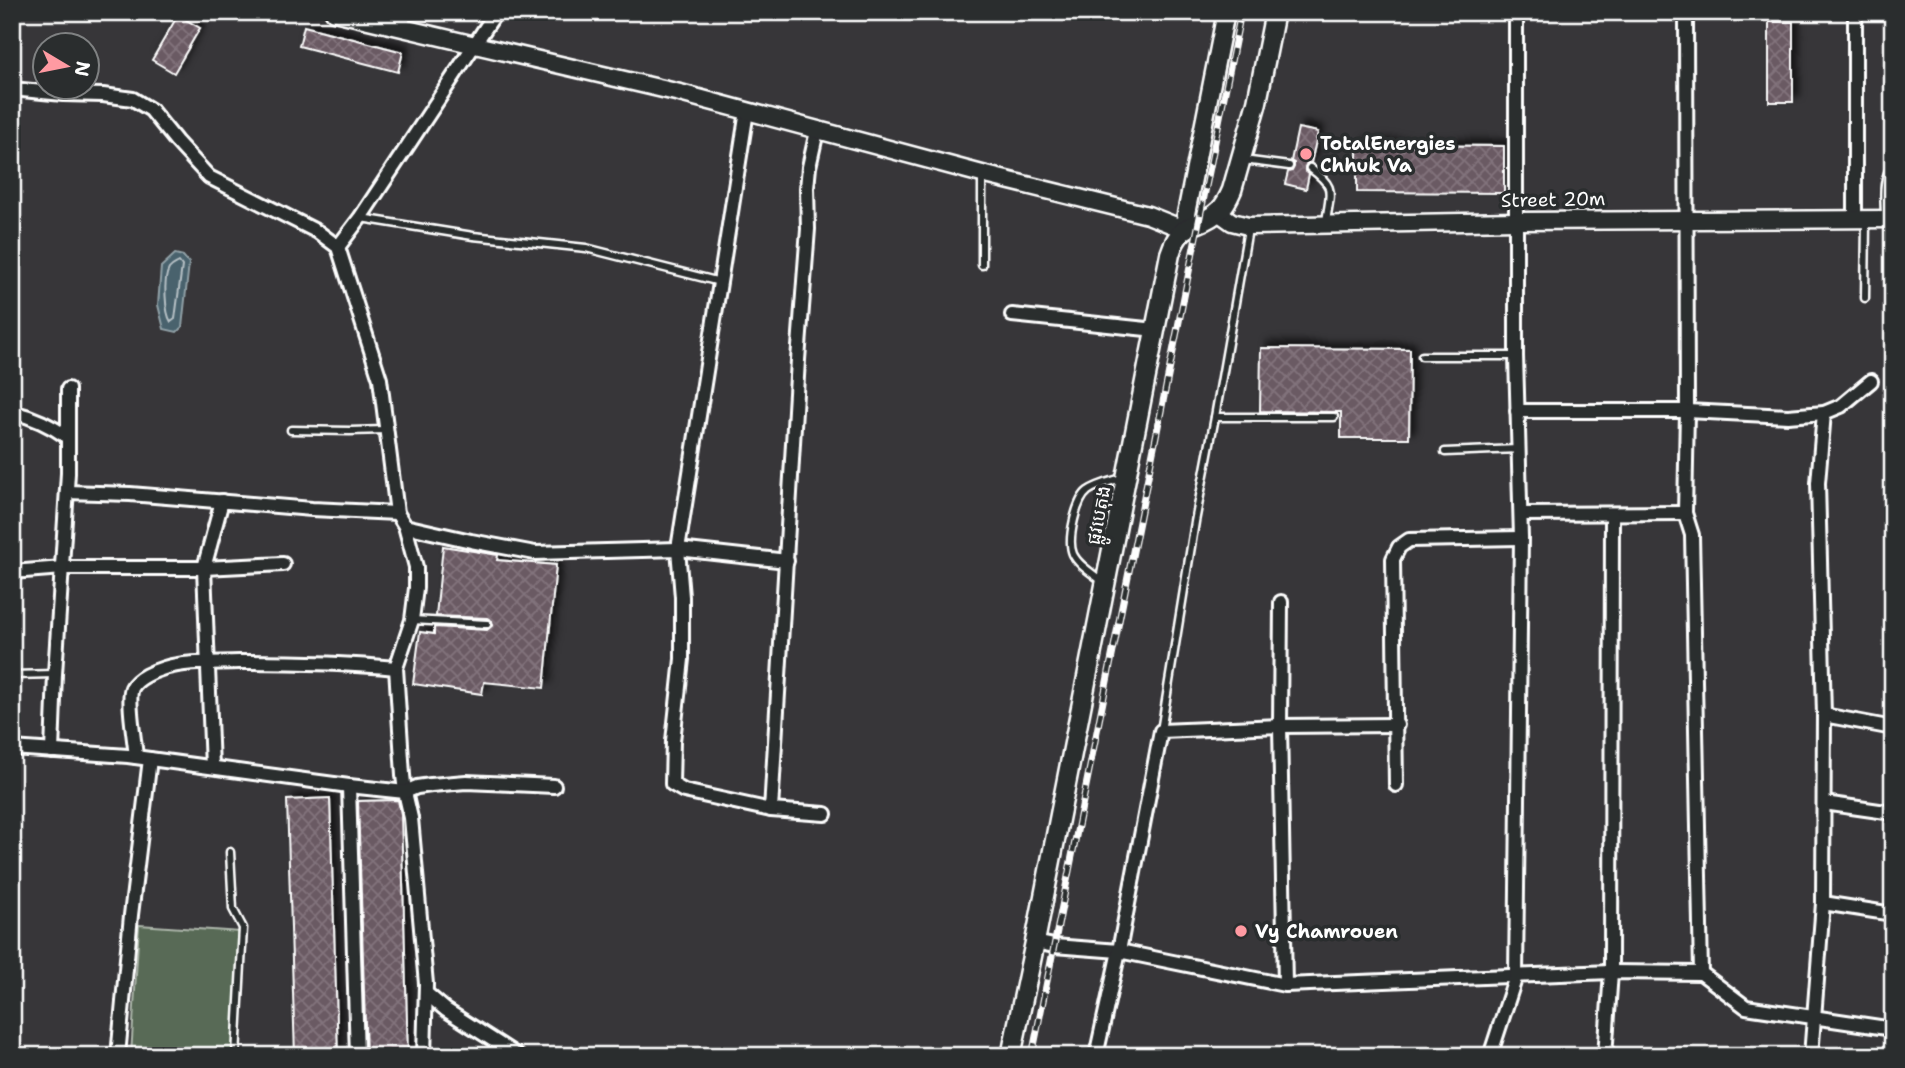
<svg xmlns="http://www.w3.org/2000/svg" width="1905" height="1068" font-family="'Shantell Sans','Noto Sans Khmer',sans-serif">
  <defs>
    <pattern id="building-cross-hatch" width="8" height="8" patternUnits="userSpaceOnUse" patternTransform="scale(1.75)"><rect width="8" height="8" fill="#6b5a64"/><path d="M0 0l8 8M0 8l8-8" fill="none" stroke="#81737b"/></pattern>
    <filter id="shadow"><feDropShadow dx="6" dy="-6" stdDeviation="3.5" flood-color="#0009"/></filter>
  </defs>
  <rect width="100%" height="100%" fill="#373639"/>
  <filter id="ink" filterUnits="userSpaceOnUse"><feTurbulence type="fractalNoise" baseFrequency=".0143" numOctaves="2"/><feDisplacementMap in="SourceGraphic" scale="14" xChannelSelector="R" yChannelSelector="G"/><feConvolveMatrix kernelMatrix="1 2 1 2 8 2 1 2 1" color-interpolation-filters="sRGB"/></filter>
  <g filter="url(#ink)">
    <path fill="#586b56" stroke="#acb5aa" stroke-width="2" d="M 139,925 L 240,932 L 232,1056 L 131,1056 Z"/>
    <path fill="#48626d" stroke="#91a1a7" stroke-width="2" d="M 175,254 L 183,256 L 189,263 L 182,327 L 177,332 L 164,329 L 158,305 L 161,267 Z"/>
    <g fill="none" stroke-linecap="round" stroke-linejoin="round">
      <path stroke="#b6c0c5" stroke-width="2" d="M 179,262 L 182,266 L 175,319 L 171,322 C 165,313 163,279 169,269 C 172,265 176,264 179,262 Z"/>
    </g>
    <g fill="url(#building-cross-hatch)" stroke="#fff" stroke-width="2" filter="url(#shadow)">
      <path d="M 178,15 L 200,28 L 174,73 L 152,60 Z"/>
      <rect x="1769" y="22" width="24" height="80"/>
      <path d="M 304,26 L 403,52 L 398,72 L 299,46 Z"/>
      <path d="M 1298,128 L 1318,132 L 1311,163 L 1307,163 L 1305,167 L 1305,171 L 1309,174 L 1306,189 L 1285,184 L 1288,172 L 1292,171 L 1294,167 L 1294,163 L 1291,161 Z"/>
      <path d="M 1357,145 L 1504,146 L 1504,193 L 1357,192 Z"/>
      <path d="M 1261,348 L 1410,349 L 1409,438 L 1341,438 L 1341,412 L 1260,411 Z"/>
      <path d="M 443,546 L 498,555 L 497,560 L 556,565 L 544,688 L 484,682 L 482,694 L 413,684 L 420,632 L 434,634 L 434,627 L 487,630 L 493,625 L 492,621 L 487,618 L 436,616 Z"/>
      <path d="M 330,798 L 338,1056 L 295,1056 L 287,800 Z"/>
      <path d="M 398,800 L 401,814 L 408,1056 L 366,1056 L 358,801 Z"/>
    </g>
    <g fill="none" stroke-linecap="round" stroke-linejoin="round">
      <defs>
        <g id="service">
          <path d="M 1243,160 L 1289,166"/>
          <path d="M 1310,168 C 1337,188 1330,191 1326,222"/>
          <path d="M 982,176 L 982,265"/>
          <path d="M 1885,217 C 1885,201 1881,178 1893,165"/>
          <path d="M 361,218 L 473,236 L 586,248 L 720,282"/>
          <path d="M 1248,229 L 1215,417 L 1334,417"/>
          <path d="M 1865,298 L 1866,221"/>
          <path d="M 1422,356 L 1515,356"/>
          <path d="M 291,430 L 350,431 L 385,430"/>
          <path d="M 1445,452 L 1518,449"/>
          <path d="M 1102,581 C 1092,573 1078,565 1073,554 C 1067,540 1076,500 1088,491 C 1098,484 1113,481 1125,477"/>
          <path d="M 412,620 L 487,624"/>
          <path d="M 12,675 L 55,674"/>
          <path d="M 1161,731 L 1195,522 L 1215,417"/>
          <path d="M 230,852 L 233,909 L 243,928 L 236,1056"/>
        </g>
        <g id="minor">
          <path d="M 1686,12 L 1687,411 L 1685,513 L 1692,535 L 1701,973"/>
          <path d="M 402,28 L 404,12"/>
          <path d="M 12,89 L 63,94 L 103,95 L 133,99 L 151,110 L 176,141 L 209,177 L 318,232 L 338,247 L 380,379 L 397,513 L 405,526 L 416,567 L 416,588 L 412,620 L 396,668 L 403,775 L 405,792 L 411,818 L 426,984 L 424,1056"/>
          <path d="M 747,111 L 678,549 L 682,597 L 682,659 L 673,741 L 672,784 L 684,791 L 771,810 L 825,814"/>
          <path d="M 1855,218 L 1855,12"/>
          <path d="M 338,247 L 360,218 L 496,12"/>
          <path d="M 1012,315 L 1156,330"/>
          <path d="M 1517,411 L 1687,411 L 1788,416 L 1824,413 L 1841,406 L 1871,381"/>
          <path d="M 12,412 C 33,417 49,424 67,437"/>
          <path d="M 67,492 L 130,494 L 312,509 L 397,513"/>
          <path d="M 1521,514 L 1685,513"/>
          <path d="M 405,526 L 471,541 L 535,553 L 678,549 L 787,561"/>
          <path d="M 12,572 L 63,568 L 204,568 L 283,564"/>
          <path d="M 1281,602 L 1280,726 L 1285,985"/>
          <path d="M 1824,715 L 1893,728"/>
          <path d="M 12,748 L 128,756 L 349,786 L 405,792 L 417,787 L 431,785 L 466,782 L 554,786"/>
          <path d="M 52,751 L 55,674 L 68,473 L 68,389"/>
          <path d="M 136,757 C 135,743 127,699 132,688 C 137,678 154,671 164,668 C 188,661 215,663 239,662 C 291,662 344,663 396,668"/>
          <path d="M 212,767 L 204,568 L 222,501"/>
          <path d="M 1396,785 L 1393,559 L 1399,547 L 1409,540 L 1521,538"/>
          <path d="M 349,786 L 357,1056"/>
          <path d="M 1824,803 L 1893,813"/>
          <path d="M 771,810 L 798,360 L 808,229 L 807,188 L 809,167 L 817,131"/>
          <path d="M 1823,903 L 1893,914"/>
          <path d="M 1035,942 L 1054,946 L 1119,951 L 1285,985 L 1611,972 L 1701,973 L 1746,1007 L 1893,1029"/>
          <path d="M 426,993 L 446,1010 L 518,1056"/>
          <path d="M 118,1056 L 131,915 L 150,759"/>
          <path d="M 1096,1056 L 1119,951 L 1161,731 L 1280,726 L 1397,725"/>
          <path d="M 1490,1056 L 1516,976 L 1521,538 L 1516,356 L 1516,12"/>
          <path d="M 1605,1056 L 1611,972 L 1612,514"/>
          <path d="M 1811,1056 L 1823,903 L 1824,715 L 1818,483 L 1824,413"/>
        </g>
        <g id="tertiary">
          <path d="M 334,12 L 680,93 L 982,174 L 1148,215 L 1183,229 L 1226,12"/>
          <path d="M 1218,212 L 1232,222 L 1248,226 L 1516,221 L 1893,219"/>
        </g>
        <path id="secondary" d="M 1011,1056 L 1035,942 L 1170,254 C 1182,217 1198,231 1220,210 C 1226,204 1229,197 1232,190 L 1257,102 L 1275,12"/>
      </defs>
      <use href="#service" stroke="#fff" stroke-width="11"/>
      <use href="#minor" stroke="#fff" stroke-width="18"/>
      <use href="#tertiary" stroke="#fff" stroke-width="21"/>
      <use href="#secondary" stroke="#fff" stroke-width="23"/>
      <use href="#service" stroke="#2a2d2e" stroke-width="6"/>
      <use href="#minor" stroke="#2a2d2e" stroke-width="12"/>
      <use href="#tertiary" stroke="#2a2d2e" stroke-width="16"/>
      <use href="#secondary" stroke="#2a2d2e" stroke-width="18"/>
      <defs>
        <path id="rail" d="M 1032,1056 L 1241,12"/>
      </defs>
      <use href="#rail" stroke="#fff" stroke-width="7"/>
      <use href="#rail" stroke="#2a2d2e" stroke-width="4.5" stroke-dasharray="13" stroke-linecap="butt"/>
    </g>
  </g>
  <g fill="#ff9aa2" stroke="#2a2d2e" stroke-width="2.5">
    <circle cx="1306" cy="154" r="7"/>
    <circle cx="1241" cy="931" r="7"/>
  </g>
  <g text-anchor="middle" stroke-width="7" stroke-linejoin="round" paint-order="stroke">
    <g font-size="19" font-weight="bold" fill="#fff" stroke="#2a2d2e" text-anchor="start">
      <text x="1320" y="150">TotalEnergies<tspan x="1320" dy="22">Chhuk Va</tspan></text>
      <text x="1255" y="938">Vy Chamrouen</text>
    </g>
    <g font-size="19" fill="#fff" stroke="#2a2d2e">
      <text transform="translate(1553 199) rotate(-1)" y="7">Street 20m</text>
      <text transform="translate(1098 515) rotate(-79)" y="7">ផ្លូវបេតុង</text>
    </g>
  </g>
  <rect width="1905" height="1068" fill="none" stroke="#2a2d2e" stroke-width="42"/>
  <rect x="21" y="21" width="1863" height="1026" fill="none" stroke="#fff" stroke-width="2.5" filter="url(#ink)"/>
  <g transform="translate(66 66) rotate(100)"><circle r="33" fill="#2a2d2e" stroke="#7f8182" stroke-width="2"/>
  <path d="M0-5L12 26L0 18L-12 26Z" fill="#ff9aa2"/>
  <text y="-10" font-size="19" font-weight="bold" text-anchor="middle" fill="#ffffff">N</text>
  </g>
</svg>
